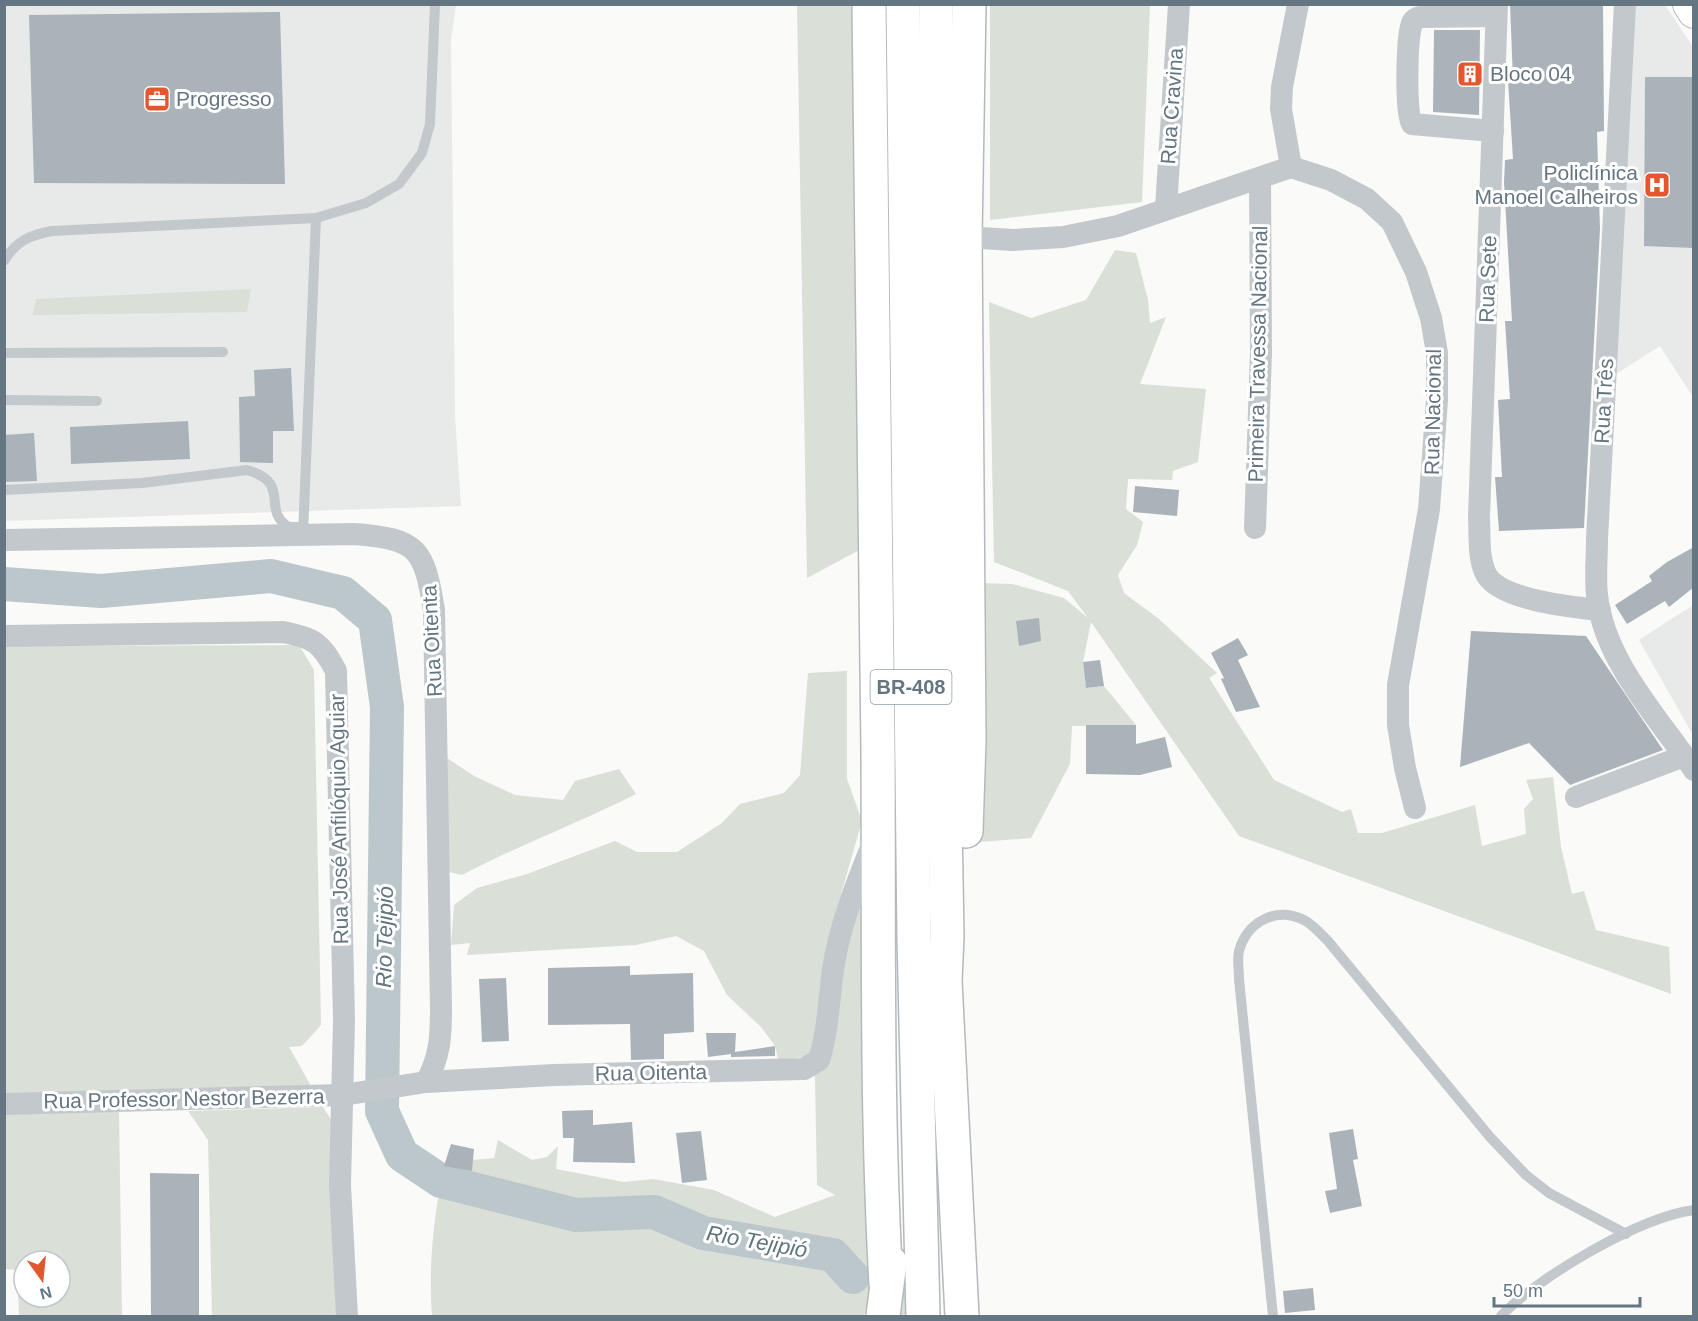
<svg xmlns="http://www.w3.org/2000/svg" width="1698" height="1321" font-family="Arial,sans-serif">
  <rect width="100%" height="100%" fill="#fafaf8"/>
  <g fill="#e8e9e9">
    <path d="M 4,5 L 456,5 L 451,40 L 455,416 L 461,506 L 5,521 Z"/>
    <path d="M 1626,5 L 1665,5 L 1693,47 L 1693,397 L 1660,346 L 1613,376 Z"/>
    <path d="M 1693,605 L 1693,735 L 1639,640 Z"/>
  </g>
  <g fill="#dadfd7" fill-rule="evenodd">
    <path d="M 797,5 L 854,5 L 863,548 L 807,578 Z"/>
    <path d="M 990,5 L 1150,5 L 1142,202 L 990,220 Z"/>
    <path d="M 1115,250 L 1136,253 L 1148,300 L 1150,323 L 1166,317 L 1140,384 L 1206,389 L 1198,462 L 1173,471 L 1172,480 L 1128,479 L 1126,509 L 1143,522 L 1137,545 L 1118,575 L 1124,593 L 1159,619 L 1217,673 L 1209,678 L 1274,780 L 1342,812 L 1351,809 L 1358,833 L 1382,833 L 1475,805 L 1482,846 L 1526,834 L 1524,809 L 1533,799 L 1526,780 L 1553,777 L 1561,847 L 1572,894 L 1584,891 L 1596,930 L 1669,947 L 1671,994 L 1239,836 L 1091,622 L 1083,662 L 1086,688 L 1104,686 L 1136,725 L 1072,726 L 1070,764 L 1031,838 L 979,842 L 976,815 L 979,583 L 1012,584 L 1064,598 L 1088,618 L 1068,591 L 994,562 L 989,302 L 1031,318 L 1086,300 Z"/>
    <path d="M 251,289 L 247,312 L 33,315 L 36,299 Z"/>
    <path d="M 299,645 L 314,670 L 321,1025 L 302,1046 L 289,1047 L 311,1086 L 5,1094 L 4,646 Z"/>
    <path d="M 847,671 L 847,779 L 862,821 L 837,908 L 810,1057 L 778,1059 L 775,1046 L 761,1027 L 727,995 L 704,951 L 676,936 L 636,945 L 467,955 L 470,943 L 451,945 L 454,905 L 477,888 L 527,874 L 615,841 L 637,852 L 677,852 L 722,823 L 740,804 L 784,793 L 800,775 L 808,673 Z"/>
    <path d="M 444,756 L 474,776 L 515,795 L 563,800 L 575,781 L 619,769 L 636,794 C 579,823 519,845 462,875 L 445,871 Z"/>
    <path d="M 867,868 L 875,1275 L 864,1316 L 432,1316 C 428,1265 434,1216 444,1166 L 472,1170 L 473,1160 L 494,1158 L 498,1140 L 532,1160 L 547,1157 L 558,1146 L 556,1169 L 624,1182 L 653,1179 L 714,1190 L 775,1217 L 835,1195 L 817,1185 L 815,1078 L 813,1068 L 832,1015 Z"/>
    <path d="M 323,1107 L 332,1121 L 337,1316 L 212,1316 L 208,1140 L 188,1111 Z"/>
    <path d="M 119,1110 L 122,1316 L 19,1316 L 17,1270 L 5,1269 L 4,1114 ZM 24,1261 L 60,1261 L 60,1297 L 24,1297 Z"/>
    <path d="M 903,1249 L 913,1249 L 914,1316 L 892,1316 Z"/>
  </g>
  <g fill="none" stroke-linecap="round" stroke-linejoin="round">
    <path stroke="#bbc7cb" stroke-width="34" d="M 4,584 L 101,591 L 271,576 L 343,593 L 375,620 L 387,707 L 382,1111 L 402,1155 L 441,1181 L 576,1215 L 654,1212 L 703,1233 L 833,1255 L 853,1277"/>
  </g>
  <g fill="#aab3b9">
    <path d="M 1510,4 L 1603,4 L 1604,131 L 1597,132 L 1600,229 L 1584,528 L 1499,531 L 1495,477 L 1502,477 L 1498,400 L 1510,399 L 1505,321 L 1512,321 L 1504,182 L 1505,160 L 1513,159 L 1508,81 L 1513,80 Z"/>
    <path d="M 280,12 L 285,184 L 34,183 L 29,15 Z"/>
    <path d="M 1434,30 L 1480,30 L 1479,115 L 1433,112 Z"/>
    <path d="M 1645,77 L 1694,77 L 1694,248 L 1644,246 Z"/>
    <path d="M 291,368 L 294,431 L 273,431 L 273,463 L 240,462 L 239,397 L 255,396 L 254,370 Z"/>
    <path d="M 188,421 L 190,459 L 71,464 L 70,427 Z"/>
    <path d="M 34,433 L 37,481 L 4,482 L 4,435 Z"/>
    <path d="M 1135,486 L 1179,490 L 1177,516 L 1133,512 Z"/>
    <path d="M 1694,547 L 1694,587 L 1669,607 L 1665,601 L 1627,624 L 1615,605 L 1652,581 L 1649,576 L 1667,562 Z"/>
    <path d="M 1039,618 L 1041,641 L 1019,646 L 1016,621 Z"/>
    <path d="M 1471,631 L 1586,636 L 1663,750 L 1570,785 L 1529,743 L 1460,767 Z"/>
    <path d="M 1238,638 L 1248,655 L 1238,660 L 1260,707 L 1236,712 L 1221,679 L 1224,678 L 1211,653 Z"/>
    <path d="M 1100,660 L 1104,686 L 1086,688 L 1083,662 Z"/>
    <path d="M 1086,725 L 1136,725 L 1136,744 L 1165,737 L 1172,767 L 1140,775 L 1086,774 Z"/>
    <path d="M 630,966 L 630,975 L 693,973 L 694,1032 L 664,1034 L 664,1059 L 631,1060 L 630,1024 L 548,1025 L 548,968 Z"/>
    <path d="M 506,978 L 509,1041 L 482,1042 L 479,979 Z"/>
    <path d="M 706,1033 L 736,1033 L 735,1052 L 775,1046 L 775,1056 L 731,1057 L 731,1054 L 708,1057 Z"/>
    <path d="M 593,1110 L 593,1125 L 632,1122 L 635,1163 L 573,1162 L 574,1138 L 563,1138 L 562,1111 Z"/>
    <path d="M 1353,1129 L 1358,1159 L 1353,1160 L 1362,1206 L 1330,1213 L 1325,1191 L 1337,1189 L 1329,1133 Z"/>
    <path d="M 701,1131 L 707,1180 L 682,1183 L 676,1133 Z"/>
    <path d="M 451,1144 L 474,1149 L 472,1171 L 444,1166 Z"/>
    <path d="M 150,1173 L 199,1174 L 199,1317 L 151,1317 Z"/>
    <path d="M 1313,1288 L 1315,1310 L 1285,1313 L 1283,1291 Z"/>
  </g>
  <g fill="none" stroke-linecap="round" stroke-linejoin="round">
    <defs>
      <path id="secondary" d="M 1689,4 L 1694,12"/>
      <g id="highway">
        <path d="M 869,4 C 874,253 877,502 878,750 C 879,928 876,1106 886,1284"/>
        <path d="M 903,4 L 914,937 L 923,1316"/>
        <path d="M 936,4 L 935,250 L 947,936 L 945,981 L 962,1316"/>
        <path d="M 966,831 L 969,740 L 965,237 L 969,4"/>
        <path d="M 883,1316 L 890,1262"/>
      </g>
    </defs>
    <use href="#secondary" stroke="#b3babf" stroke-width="34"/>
    <use href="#highway" stroke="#b4b9bd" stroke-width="36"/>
    <g stroke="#c3c8cc" stroke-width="10">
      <path d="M 4,261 C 16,241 30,235 52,231 L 316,218 L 366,203 L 399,184 L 422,153 L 430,124 L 435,4"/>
      <path d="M 4,353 L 223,352"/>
      <path d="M 4,400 L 97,401"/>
      <path d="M 4,490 L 142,483 L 247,470 C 293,483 260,510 289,527 L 297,527"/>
      <path d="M 303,535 L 316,218"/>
      <path d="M 1273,1316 L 1239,979 C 1239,970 1237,960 1239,951 C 1247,922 1276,906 1304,920 C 1312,924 1321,934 1328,941 L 1490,1137 L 1526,1175 L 1549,1193 L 1626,1234"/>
      <path d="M 1501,1316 C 1538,1277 1640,1217 1694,1210"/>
    </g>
    <g stroke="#c3c8cc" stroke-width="22">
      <path d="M 1497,4 L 1479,517 C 1480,535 1478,556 1485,572 C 1496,600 1573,607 1600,610"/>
      <path d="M 1625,4 L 1597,539 C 1597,558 1595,576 1597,595 C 1604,661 1658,717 1694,770"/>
      <path d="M 1493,131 L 1412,124 C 1405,114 1407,41 1411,27 C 1412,21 1414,19 1420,17 L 1496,16"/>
      <path d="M 1291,167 L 1281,109 L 1282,87 L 1298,4"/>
      <path d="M 1166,208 L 1179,4"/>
      <path d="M 965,237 L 1013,240 L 1063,237 L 1118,226 L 1291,167 L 1331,180 L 1367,199 L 1392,222 L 1416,272 L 1431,318 L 1437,353 L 1437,400 L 1429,509 L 1398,685 L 1398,725 L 1405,768 L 1415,808"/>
      <path d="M 1255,528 L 1261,352 L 1260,179"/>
      <path d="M 4,540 L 354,534 C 418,539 424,548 434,610 L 441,1009 C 441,1036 440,1057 426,1082 L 343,1095 L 4,1104"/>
      <path d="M 4,636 L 283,632 C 315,638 321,643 336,671 L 344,1020 L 340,1185 L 347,1316"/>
      <path d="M 1576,797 L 1684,756"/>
      <path d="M 426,1082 L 554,1075 L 804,1069 L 819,1060 C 828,1031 829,1000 833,969 C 840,925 856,884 873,843"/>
    </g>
    <use href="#secondary" stroke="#fff" stroke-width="32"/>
    <use href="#highway" stroke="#fff" stroke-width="33"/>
  </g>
  <defs>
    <symbol id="building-square" viewBox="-11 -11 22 22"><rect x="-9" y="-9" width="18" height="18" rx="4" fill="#e4572e" stroke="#fff"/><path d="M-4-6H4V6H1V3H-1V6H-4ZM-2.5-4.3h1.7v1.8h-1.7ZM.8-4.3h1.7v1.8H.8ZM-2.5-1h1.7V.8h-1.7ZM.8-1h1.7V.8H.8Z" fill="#fff"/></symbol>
    <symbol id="office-square" viewBox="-11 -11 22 22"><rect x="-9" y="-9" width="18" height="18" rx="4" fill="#e4572e" stroke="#fff"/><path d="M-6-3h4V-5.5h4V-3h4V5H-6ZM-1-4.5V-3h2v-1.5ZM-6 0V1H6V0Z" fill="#fff"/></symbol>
    <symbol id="hospital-square" viewBox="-11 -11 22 22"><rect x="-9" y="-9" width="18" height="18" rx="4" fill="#e4572e" stroke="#fff"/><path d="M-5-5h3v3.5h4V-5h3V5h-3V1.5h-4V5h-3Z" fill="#fff"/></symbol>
  </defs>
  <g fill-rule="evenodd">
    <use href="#building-square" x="1455" y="59" width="30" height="30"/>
    <use href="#office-square" x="142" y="84" width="30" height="30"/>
    <use href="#hospital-square" x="1642" y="170" width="30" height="30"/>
  </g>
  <g text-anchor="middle" stroke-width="6" stroke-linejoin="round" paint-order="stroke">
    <rect fill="#fff" stroke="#939fa8" stroke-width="1.5" x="870.5" y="670" width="81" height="34" rx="4.5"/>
    <g font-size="20" font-weight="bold" fill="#657683">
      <text x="911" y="694">BR-408</text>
    </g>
    <g font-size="21" fill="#657683" stroke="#fff" text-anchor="start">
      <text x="1490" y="81">Bloco 04</text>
      <text x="176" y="106">Progresso</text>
      <text x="1638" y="180" text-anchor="end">Policlínica<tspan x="1638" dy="24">Manoel Calheiros</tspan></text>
    </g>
    <g font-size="21" fill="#657683" stroke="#fff">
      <text transform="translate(1172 106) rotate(-86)" y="7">Rua Cravina</text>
      <text transform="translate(1488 279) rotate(-88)" y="7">Rua Sete</text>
      <text transform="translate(1258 354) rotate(-89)" y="7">Primeira Travessa Nacional</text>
      <text transform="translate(1604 401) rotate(-87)" y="7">Rua Três</text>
      <text transform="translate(1433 412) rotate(-89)" y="7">Rua Nacional</text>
      <text transform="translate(432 641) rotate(-93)" y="7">Rua Oitenta</text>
      <text transform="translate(339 819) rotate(-91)" y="7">Rua José Anfilóquio Aguiar</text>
      <text transform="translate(651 1073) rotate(-1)" y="7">Rua Oitenta</text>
      <text transform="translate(184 1099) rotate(-1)" y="7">Rua Professor Nestor Bezerra</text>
    </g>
    <g font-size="22" font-style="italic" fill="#60757c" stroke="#fff">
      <text transform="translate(384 937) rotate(-89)" y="8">Rio Tejipió</text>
      <text transform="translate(757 1241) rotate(10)" y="8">Rio Tejipió</text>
    </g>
  </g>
  <rect width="1698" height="1321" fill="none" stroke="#657683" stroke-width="12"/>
  <g transform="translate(42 1279) rotate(165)"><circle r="28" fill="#ffffff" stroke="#c1c8cd" stroke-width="1.5"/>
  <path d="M0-4.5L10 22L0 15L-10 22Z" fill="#e4572e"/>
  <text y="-9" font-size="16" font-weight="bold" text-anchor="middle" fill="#657683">N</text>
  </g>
  <path d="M1494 1297v9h146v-9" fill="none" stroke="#657683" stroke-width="3"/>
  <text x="1503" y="1297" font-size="18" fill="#657683" stroke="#ffffff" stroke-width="4.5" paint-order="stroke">50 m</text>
</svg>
